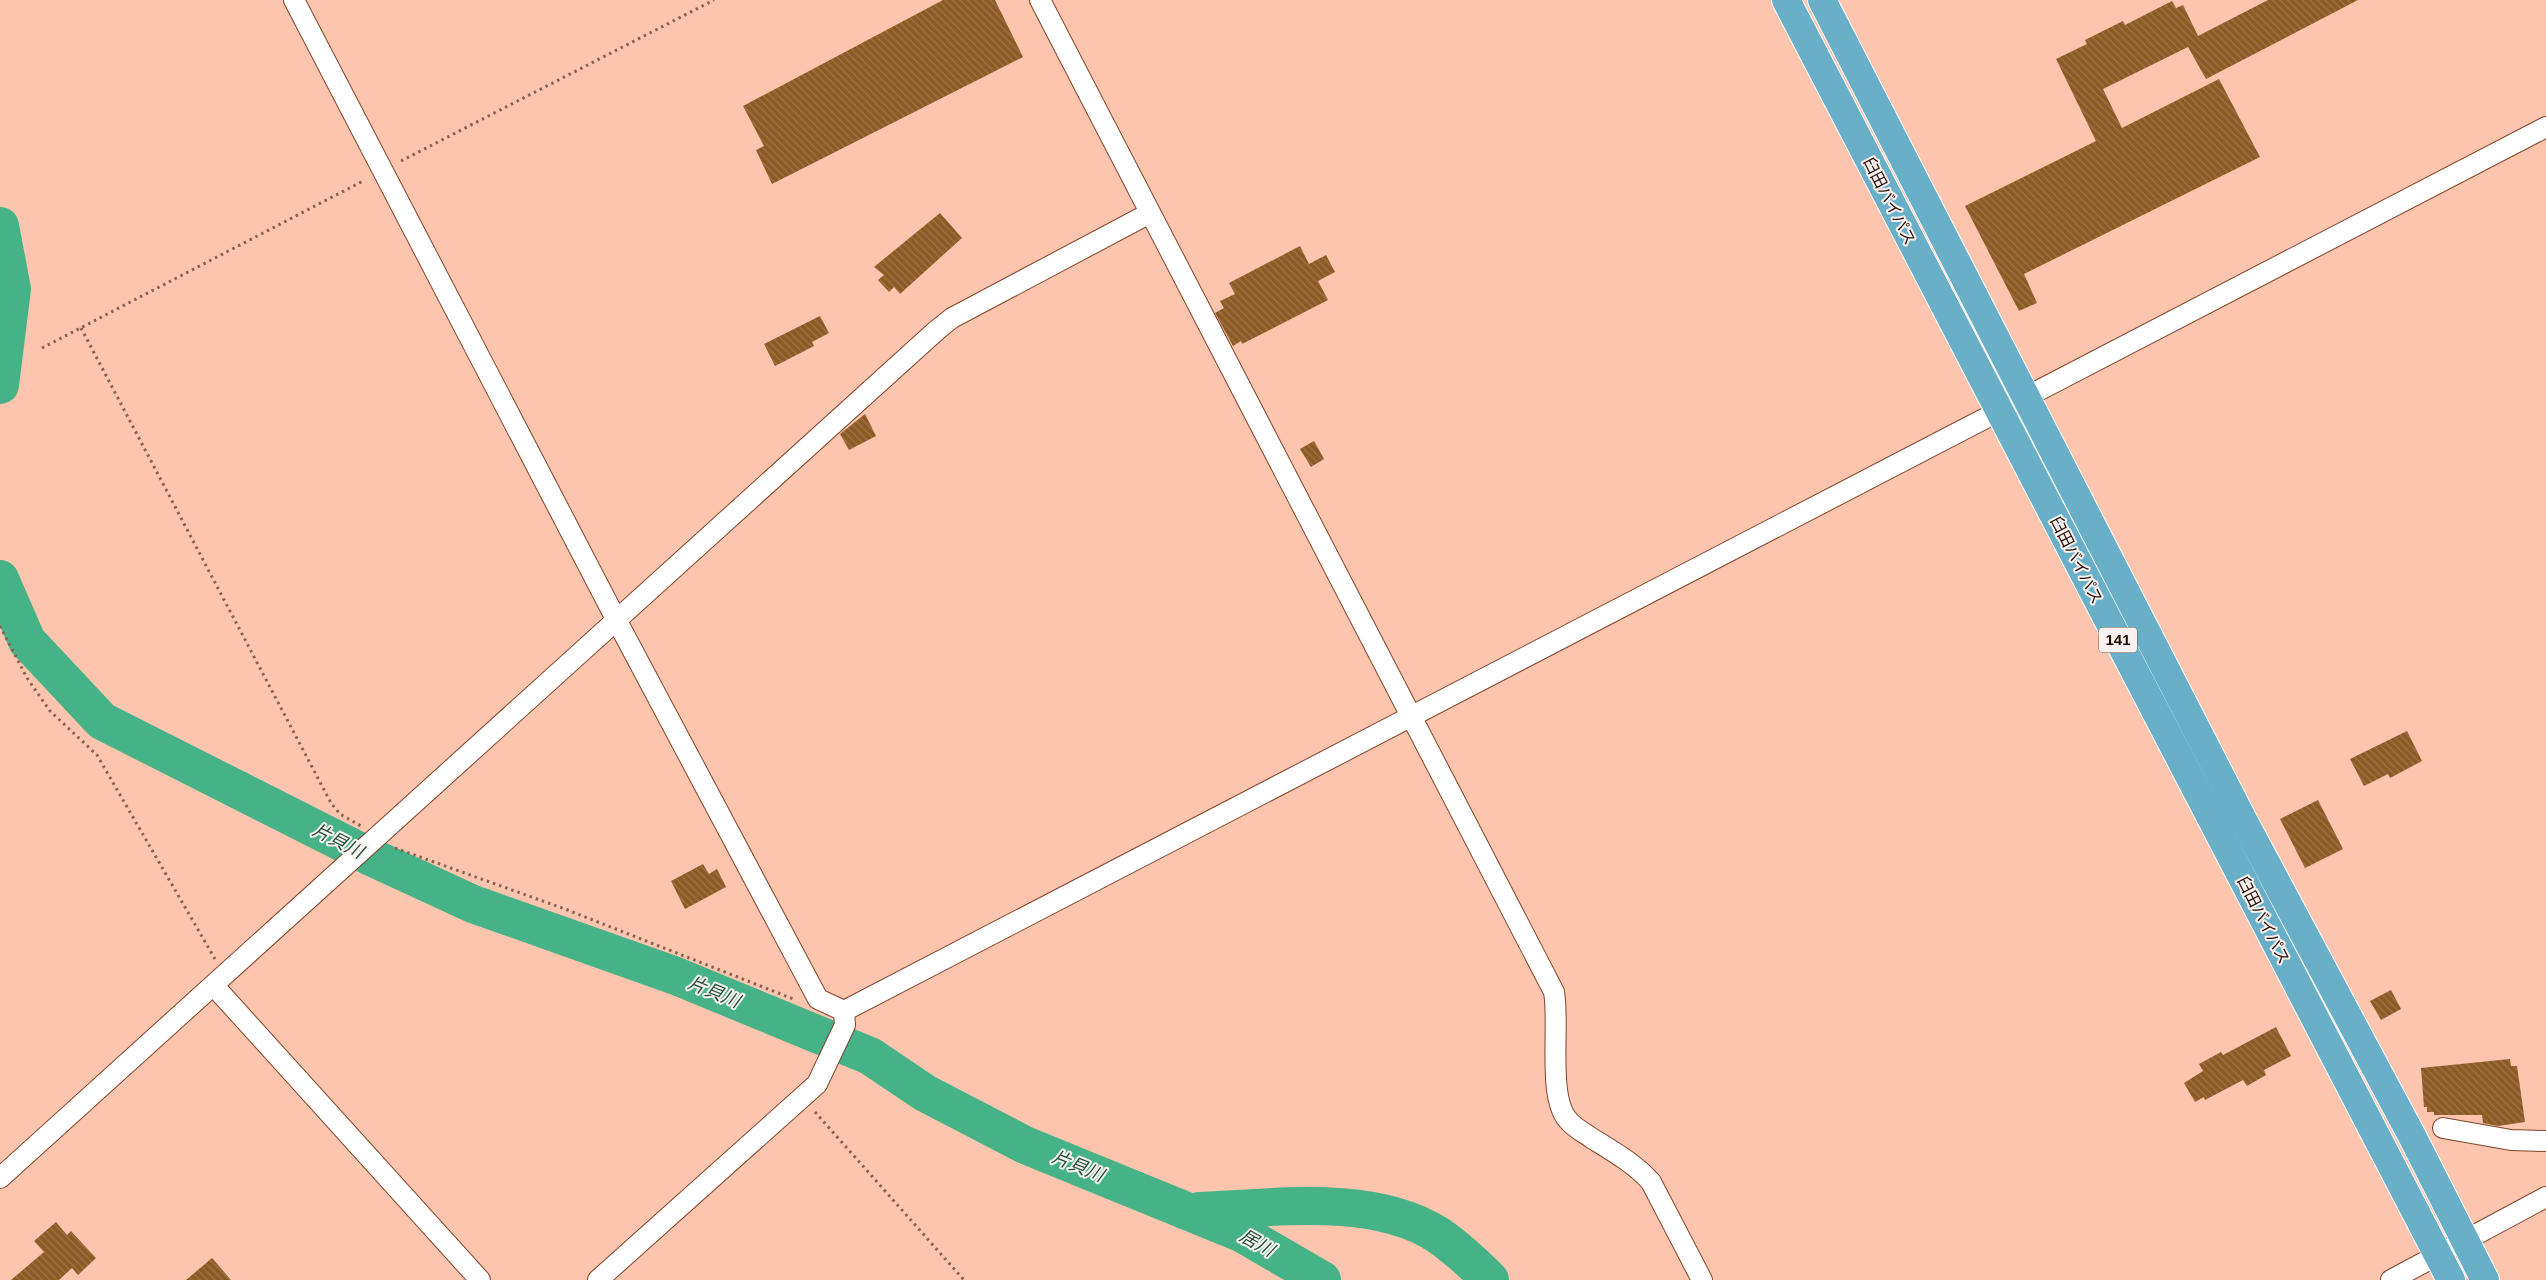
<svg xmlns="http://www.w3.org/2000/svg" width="2546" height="1280" font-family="Arial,'Noto Sans JP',sans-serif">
  <defs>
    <pattern id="building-back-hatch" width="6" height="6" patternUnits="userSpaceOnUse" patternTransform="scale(1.25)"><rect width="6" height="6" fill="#8d5a24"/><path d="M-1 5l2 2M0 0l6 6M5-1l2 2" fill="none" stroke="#9b764f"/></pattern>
  </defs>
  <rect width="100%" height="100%" fill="#fdc5ad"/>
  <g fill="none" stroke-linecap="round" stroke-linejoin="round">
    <g stroke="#45b387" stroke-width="38">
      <path d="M 0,226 L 12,289 L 0,385"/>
      <path d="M 0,579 L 27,641 L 102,721 L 371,857 L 473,904 L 676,976 L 870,1056 L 925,1093 L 1025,1145 L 1243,1234 L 1322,1280"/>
      <path d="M 1199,1211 C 1273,1208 1373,1193 1438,1235 C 1457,1248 1474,1264 1490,1280"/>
    </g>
  </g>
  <g fill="url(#building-back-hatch)">
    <path d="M 943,0 L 995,0 L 1023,57 L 772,184 L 756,150 L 764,146 L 743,106 Z"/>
    <path d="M 2268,0 L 2358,0 L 2206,79 L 2188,47 L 2103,89 L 2122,128 L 2219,79 L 2260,157 L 2024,274 L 2037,303 L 2019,311 L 1965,206 L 2096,141 L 2056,59 L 2087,44 L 2085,40 L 2123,21 L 2125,25 L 2172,1 L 2176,8 L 2183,5 L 2198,36 Z"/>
    <path d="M 940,213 L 962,238 L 900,294 L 894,287 L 889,292 L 878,280 L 884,275 L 874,267 Z"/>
    <path d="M 1300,246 L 1309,264 L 1326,255 L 1335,272 L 1318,281 L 1328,300 L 1242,344 L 1241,341 L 1233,346 L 1215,313 L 1224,308 L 1220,301 L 1235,294 L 1229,283 Z"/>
    <path d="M 820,316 L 829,333 L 812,342 L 814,346 L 775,366 L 764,344 Z"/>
    <path d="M 865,414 L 876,436 L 849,450 L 840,434 Z"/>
    <path d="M 1314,441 L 1324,459 L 1311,467 L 1300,449 Z"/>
    <path d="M 2407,731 L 2422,761 L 2390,778 L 2388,774 L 2364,786 L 2350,759 Z"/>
    <path d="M 2318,800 L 2343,849 L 2305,868 L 2280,819 Z"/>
    <path d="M 703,864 L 709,874 L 717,869 L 726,887 L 685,909 L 671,881 Z"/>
    <path d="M 2391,990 L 2401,1009 L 2381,1020 L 2370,1001 Z"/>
    <path d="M 2276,1027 L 2291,1056 L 2264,1070 L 2266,1075 L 2247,1086 L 2243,1080 L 2205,1100 L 2204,1097 L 2195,1102 L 2184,1083 L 2203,1071 L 2199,1064 L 2221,1052 L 2223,1055 Z"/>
    <path d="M 2510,1059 L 2511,1066 L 2517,1066 L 2525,1122 L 2498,1126 L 2483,1123 L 2482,1115 L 2434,1115 L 2434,1112 L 2427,1112 L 2427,1107 L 2424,1107 L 2421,1068 Z"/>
    <path d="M 56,1222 L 67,1235 L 71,1231 L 96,1258 L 78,1275 L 72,1268 L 59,1280 L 11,1280 L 44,1252 L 34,1241 Z"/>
    <path d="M 212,1258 L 231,1280 L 186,1280 Z"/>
  </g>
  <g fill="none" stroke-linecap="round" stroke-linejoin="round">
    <defs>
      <g id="minor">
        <path d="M 294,0 L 617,621 L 818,999 L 844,1011 L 2546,127"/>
        <path d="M 1040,0 L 1554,992 C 1560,1024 1547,1097 1568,1120 C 1574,1128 1585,1133 1593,1139 C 1614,1152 1635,1164 1651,1182 L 1702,1280"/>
        <path d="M 214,986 L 480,1280"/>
        <path d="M 2443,1128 L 2511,1140 L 2546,1141"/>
        <path d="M 0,1178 L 937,330 L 952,318 L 1150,213"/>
        <path d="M 598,1280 L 817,1084 L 845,1025 L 844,1011"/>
        <path d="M 2391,1280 L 2546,1197"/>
      </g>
      <g id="trunk">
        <path d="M 1786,0 L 2451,1280"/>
        <path d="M 1822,0 L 2243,820 L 2412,1136 L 2485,1280"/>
      </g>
    </defs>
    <use href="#minor" stroke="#80452b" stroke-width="22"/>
    <use href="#trunk" stroke="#fff" stroke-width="30"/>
    <g stroke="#896253" stroke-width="3" stroke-dasharray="2.5 4" stroke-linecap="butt">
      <path d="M 401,161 L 714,0"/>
      <path d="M 81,328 L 331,803 L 340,814 L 361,826"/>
      <path d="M 42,348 L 365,180"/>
      <path d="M 0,626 L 27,678 L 50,711 L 97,755 L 215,959"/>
      <path d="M 395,848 L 565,909 L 796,1000"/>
      <path d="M 815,1112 L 964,1280"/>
    </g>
    <use href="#minor" stroke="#fff" stroke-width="20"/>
    <use href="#trunk" stroke="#68afc7" stroke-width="28"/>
  </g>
  <g text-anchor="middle" stroke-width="4" stroke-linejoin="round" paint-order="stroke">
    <rect fill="#faf2ef" stroke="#635049" stroke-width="1" x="2099" y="627.5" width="38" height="25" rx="4"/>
    <g font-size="15" font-weight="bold" fill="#220a02">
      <text x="2118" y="645">141</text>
    </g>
    <g font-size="16" fill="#220a02" stroke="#faf2ef">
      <text transform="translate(1890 201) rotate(63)" y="6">臼田バイパス</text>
      <text transform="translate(2077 560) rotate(63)" y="6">臼田バイパス</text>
      <text transform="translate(2264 920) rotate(63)" y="6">臼田バイパス</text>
    </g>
    <g font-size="18" font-style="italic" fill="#214e3b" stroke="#faf2ef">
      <text transform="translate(338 841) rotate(27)" y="6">片貝川</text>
      <text transform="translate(714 992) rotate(22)" y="6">片貝川</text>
      <text transform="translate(1078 1166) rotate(22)" y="6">片貝川</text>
      <text transform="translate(1257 1243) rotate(29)" y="6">居川</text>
    </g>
  </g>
</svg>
